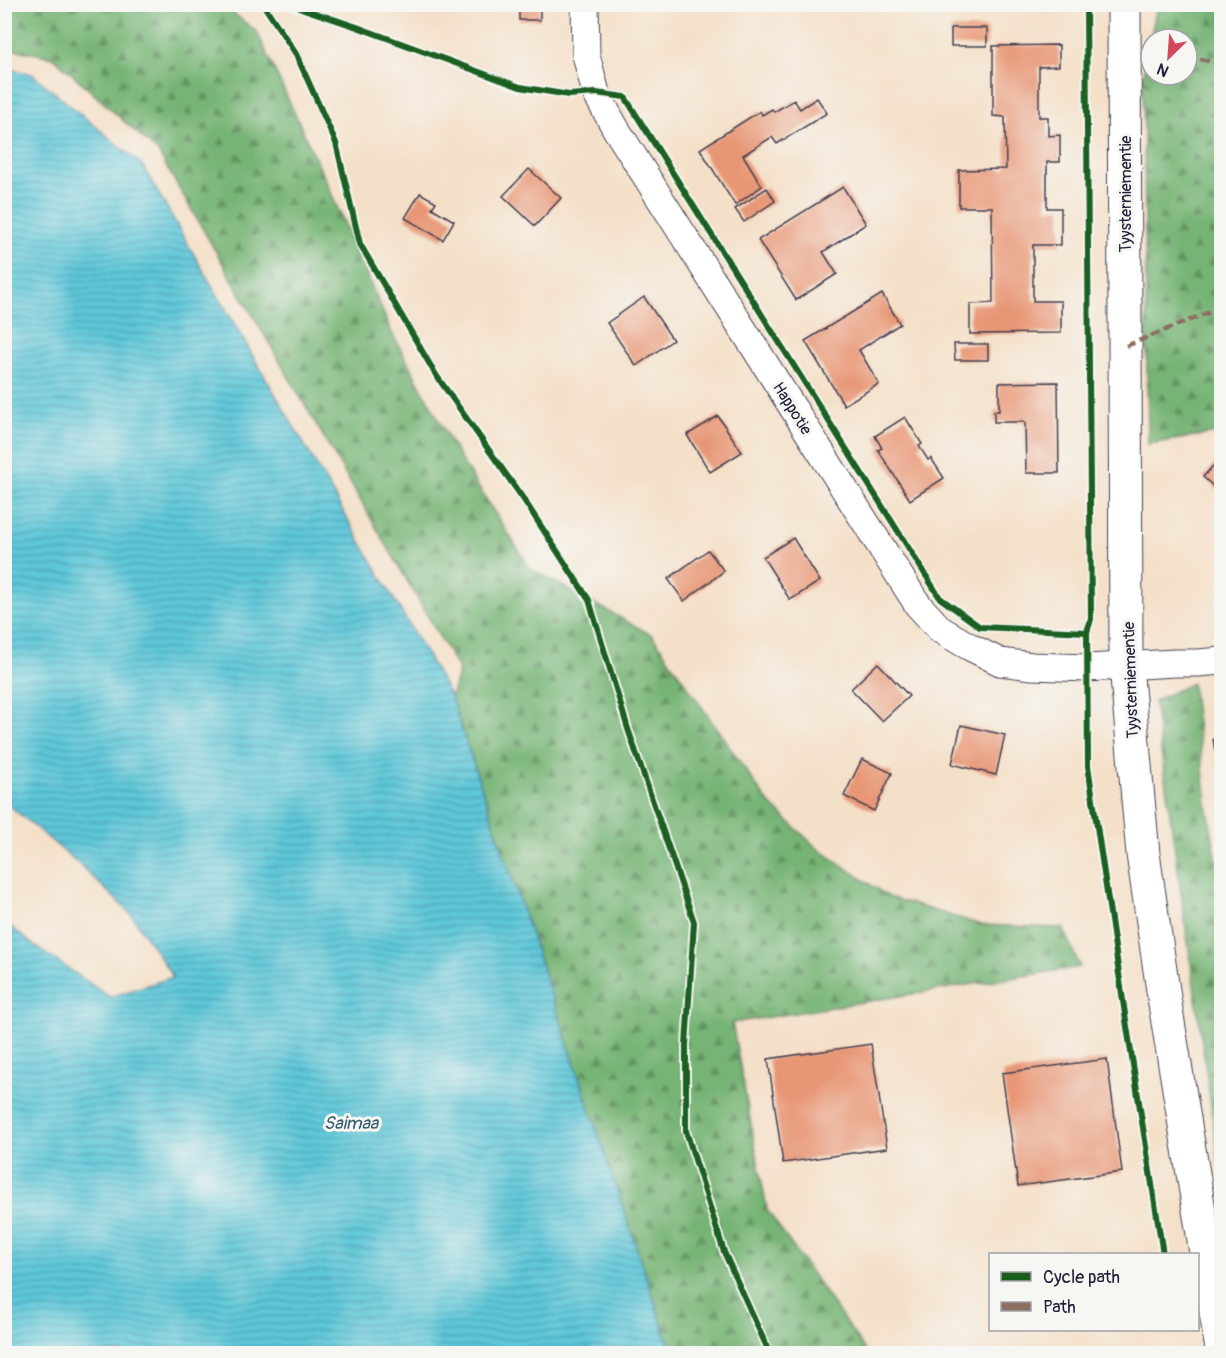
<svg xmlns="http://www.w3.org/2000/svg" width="1226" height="1358" font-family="Pangolin,sans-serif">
  <defs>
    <pattern id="forest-firs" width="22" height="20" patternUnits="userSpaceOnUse" patternTransform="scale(1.5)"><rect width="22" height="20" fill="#76b475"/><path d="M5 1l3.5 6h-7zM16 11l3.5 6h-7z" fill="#609261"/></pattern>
    <pattern id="water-rules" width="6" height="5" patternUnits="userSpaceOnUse" patternTransform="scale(1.5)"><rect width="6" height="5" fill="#5dc7d9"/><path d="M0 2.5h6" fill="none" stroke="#4ca1b1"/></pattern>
  </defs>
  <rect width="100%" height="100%" fill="#f6f6f2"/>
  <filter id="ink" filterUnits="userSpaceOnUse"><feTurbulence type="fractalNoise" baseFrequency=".0167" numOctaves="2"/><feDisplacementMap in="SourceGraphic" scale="12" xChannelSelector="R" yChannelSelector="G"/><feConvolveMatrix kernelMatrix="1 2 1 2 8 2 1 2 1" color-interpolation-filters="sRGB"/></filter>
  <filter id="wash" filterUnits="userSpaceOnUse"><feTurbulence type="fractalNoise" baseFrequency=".008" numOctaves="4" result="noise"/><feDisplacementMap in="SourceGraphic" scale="24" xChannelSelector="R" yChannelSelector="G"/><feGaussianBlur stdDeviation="1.35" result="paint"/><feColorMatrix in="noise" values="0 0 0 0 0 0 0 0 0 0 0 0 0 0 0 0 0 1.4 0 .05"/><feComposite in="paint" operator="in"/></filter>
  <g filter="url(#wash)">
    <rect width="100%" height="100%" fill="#f4e0c8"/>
    <g fill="url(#forest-firs)" stroke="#4c6b58" stroke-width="1.5" fill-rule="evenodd">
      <path d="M 4,5 L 223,5 L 257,32 L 326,181 L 392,333 L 459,457 L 531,569 L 652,635 L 767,801 L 817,848 L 889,897 L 982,925 L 1063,928 L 1080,967 L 732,1023 L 767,1210 L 867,1353 L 672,1353 L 451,697 L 459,670 L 158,152 L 53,57 L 5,48 Z"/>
      <path d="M 1157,5 L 1221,5 L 1222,432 L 1148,444 L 1143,76 ZM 1151,39 L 1187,39 L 1187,75 L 1151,75 Z"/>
      <path d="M 1192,683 L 1208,810 L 1221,885 L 1221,1177 L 1154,701 Z"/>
    </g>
    <path fill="url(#water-rules)" stroke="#40748a" stroke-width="1.5" d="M 5,68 L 32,74 L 142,165 L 451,697 L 672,1353 L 5,1353 L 5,922 L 32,944 L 110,997 L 173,977 L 131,914 L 77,862 L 5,802 Z"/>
    <g id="blocks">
      <g fill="#e89776">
        <rect x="519" y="7" width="21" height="13"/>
        <rect x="951" y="28" width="36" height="18"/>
        <path d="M 1059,45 L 1059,66 L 1039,67 L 1039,117 L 1048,117 L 1048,136 L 1060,135 L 1060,162 L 1047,162 L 1047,208 L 1061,208 L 1061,245 L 1033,245 L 1033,301 L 1061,301 L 1061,333 L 970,334 L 970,304 L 993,303 L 992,207 L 959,207 L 959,170 L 1006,169 L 1005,117 L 993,116 L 993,46 Z"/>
        <path d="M 817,98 L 827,113 L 777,144 L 772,137 L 743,155 L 762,186 L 735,205 L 700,149 L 760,111 L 762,115 L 772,109 L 774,112 L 794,100 L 800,109 Z"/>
        <path d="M 529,169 L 561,198 L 535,226 L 503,196 Z"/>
        <path d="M 843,187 L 866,224 L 823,252 L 837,274 L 796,300 L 758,240 Z"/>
        <path d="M 767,188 L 775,201 L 744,222 L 735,209 Z"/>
        <path d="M 420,193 L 436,202 L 432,208 L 454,221 L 443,240 L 405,218 Z"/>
        <path d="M 882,294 L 900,324 L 859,350 L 879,384 L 844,405 L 805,341 Z"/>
        <path d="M 644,297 L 673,340 L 636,366 L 607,323 Z"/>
        <path d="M 954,344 L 988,344 L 988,360 L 955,360 Z"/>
        <path d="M 1058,382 L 1059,473 L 1026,473 L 1025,422 L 994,422 L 994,411 L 999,411 L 999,383 Z"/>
        <path d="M 718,416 L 742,452 L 710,472 L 687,435 Z"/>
        <path d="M 905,417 L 922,444 L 919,446 L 928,460 L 931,458 L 944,478 L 910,500 L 878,450 L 882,448 L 875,436 Z"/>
        <path d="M 1222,456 L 1222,494 L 1203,477 Z"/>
        <path d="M 793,538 L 820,581 L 790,600 L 763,557 Z"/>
        <path d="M 708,550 L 724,571 L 684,601 L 668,579 Z"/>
        <path d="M 878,663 L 909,696 L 882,721 L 851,689 Z"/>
        <path d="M 961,725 L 1005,735 L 996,775 L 952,764 Z"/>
        <path d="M 1222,737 L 1222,780 L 1220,780 L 1213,739 Z"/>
        <path d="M 862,759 L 892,773 L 874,811 L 844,796 Z"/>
        <path d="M 871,1044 L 887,1148 L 783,1163 L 768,1059 Z"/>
        <path d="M 1107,1059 L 1122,1172 L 1018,1186 L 1002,1073 Z"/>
      </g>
    </g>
  </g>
  <g filter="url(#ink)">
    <use href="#blocks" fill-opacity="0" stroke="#423e50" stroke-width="1.5"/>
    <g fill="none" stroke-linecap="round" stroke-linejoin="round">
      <defs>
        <path id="minor" d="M 585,4 L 586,55 L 596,93 L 616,129 L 904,583 L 918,605 L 941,630 L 970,647 L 1000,662 L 1032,666 L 1087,668 L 1175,663 L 1198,663 L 1222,661"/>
        <path id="tertiary" d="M 1124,4 L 1126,666 L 1143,854 L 1165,1004 L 1222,1349"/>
      </defs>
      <use href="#minor" stroke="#423e50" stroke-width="29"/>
      <use href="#tertiary" stroke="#423e50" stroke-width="35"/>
      <use href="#minor" stroke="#fff" stroke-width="27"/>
      <use href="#tertiary" stroke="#fff" stroke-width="33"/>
      <g stroke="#8d6e63" stroke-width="4.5" stroke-dasharray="9 4.5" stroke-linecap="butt">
        <path d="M 1150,39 L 1151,40"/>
        <path d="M 1187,56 L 1222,64"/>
        <path d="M 1126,346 L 1222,307"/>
      </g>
      <defs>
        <g id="cycleway">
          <path d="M 263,4 L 296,54 L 336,143 L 360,244 L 436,375 L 524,500 L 589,600 L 628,729 L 694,922 L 686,1045 L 686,1131 L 724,1252 L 770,1354"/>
          <path d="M 289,4 L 357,27 L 520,87 L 569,95 L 596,93 L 625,97 L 940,598 L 980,627 L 1087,632 L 1088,766 L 1125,1014 L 1163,1254"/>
          <path d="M 1086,4 L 1091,619 L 1087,632"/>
        </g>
      </defs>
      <use href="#cycleway" stroke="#f6f6f2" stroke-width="10"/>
      <use href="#cycleway" stroke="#1b5e20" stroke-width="6"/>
    </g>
  </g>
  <g text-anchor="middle" stroke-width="6" stroke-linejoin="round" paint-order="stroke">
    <g font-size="16" fill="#22223b" stroke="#f6f6f2">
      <text transform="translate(1125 194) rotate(-90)" y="6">Tyysterniementie</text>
      <text transform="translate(793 408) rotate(58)" y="6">Happotie</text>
      <text transform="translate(1130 680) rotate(-92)" y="6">Tyysterniementie</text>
    </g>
    <g font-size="18" font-style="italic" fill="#375c72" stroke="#f6f6f2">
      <text x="351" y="1129">Saimaa</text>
    </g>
  </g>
  <rect width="1226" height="1358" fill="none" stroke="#f6f6f2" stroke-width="24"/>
  <rect x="989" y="1253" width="210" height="78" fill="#f6f6f2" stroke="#a1a1a9" stroke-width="1.5"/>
  <rect x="1001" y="1272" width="30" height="9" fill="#1b5e20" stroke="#a1a1a9" stroke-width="1.5"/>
  <text x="1043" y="1283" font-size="18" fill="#22223b">Cycle path</text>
  <rect x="1001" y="1302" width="30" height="9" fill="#8d6e63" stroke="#a1a1a9" stroke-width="1.5"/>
  <text x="1043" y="1313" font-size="18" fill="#22223b">Path</text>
  <g transform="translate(1169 57) rotate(205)"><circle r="28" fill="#f6f6f2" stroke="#a1a1a9" stroke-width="1.5"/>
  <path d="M0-4.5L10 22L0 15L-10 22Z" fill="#d1495b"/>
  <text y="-9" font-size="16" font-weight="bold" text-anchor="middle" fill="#22223b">N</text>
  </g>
</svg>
